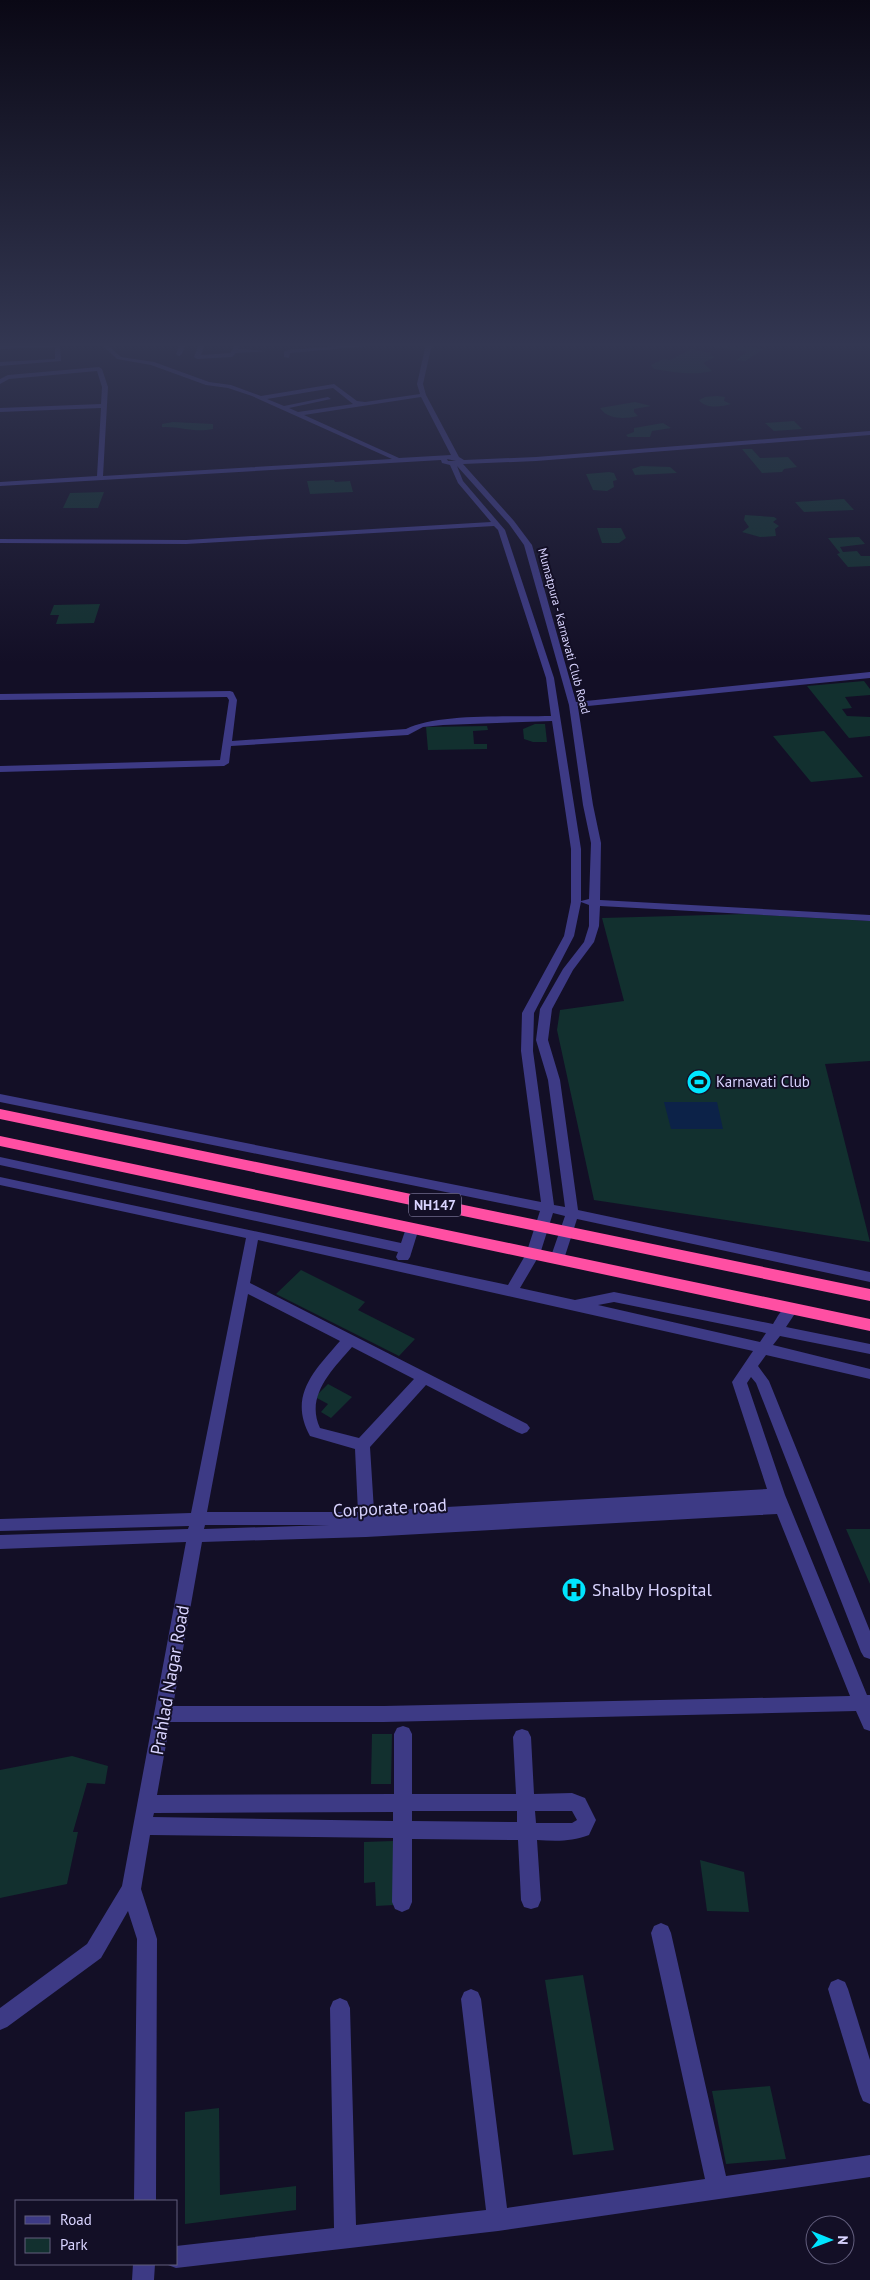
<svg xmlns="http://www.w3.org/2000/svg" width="870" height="2280" font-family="'PT Sans',sans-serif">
  <rect width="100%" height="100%" fill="#130f26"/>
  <g fill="#12302f">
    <path d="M 731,344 L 764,349 L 745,361 L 736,360 L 747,352 L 702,345 Z"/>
    <path d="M 691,349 L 712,353 L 709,355 L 715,357 L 703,363 L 712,371 C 693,376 673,372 654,369 L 651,365 L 663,359 L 670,360 Z"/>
    <path d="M 717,396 L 725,397 L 724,401 L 731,404 C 721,407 705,409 699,400 L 705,397 Z"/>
    <path d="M 635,402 L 651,406 L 634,409 L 634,412 L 638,416 C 625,419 608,420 600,408 Z"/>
    <path d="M 794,421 L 802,429 L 774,431 L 765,423 Z"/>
    <path d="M 173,422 L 213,424 L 213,429 C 193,433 181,426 162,427 L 162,424 Z"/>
    <path d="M 663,423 L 671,428 L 652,431 L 650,437 L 628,437 L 626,435 L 634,432 L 634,428 Z"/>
    <path d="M 742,449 L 752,449 L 760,458 L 788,457 L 797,467 L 784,469 L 782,472 L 762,473 Z"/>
    <path d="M 641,466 L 670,467 L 677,473 L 635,475 L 632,469 Z"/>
    <path d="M 609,472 L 614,473 L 617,480 L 613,481 L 614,487 L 607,491 L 593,490 L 586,474 Z"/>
    <path d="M 334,480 L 335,482 L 350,481 L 353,492 L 310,494 L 307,481 Z"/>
    <path d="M 104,492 L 98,508 L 63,508 L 70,493 Z"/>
    <path d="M 844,499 L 854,510 L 804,512 L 795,502 Z"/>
    <path d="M 745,515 L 774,517 L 777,519 L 773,522 L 779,526 L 775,529 L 776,536 L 760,537 L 742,532 L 749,527 L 744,520 Z"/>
    <path d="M 597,528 L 621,528 L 626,538 L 619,543 L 602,543 Z"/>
    <path d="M 859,537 L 865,544 L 840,547 L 843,552 L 857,551 L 861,556 L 870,556 L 870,566 L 848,567 L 837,554 L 840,553 L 828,538 Z"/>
    <path d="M 100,604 L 94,623 L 56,624 L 59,615 L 50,615 L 54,605 Z"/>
    <path d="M 864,681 L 870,689 L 870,695 L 845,697 L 852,708 L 842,709 L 847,716 L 870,717 L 870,736 L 849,738 L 807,686 Z"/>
    <path d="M 535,724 L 545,724 L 547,742 L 533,742 L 524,739 L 523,729 Z"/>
    <path d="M 487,726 L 488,730 L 473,731 L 474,744 L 487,744 L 487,749 L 428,750 L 426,727 Z"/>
    <path d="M 824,731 L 863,777 L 811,782 L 773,736 Z"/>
    <path d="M 746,914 L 870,921 L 870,1061 L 825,1064 L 870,1242 L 594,1200 L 557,1030 L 560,1010 L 624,1001 L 602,918 Z"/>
    <path d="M 301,1270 L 365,1302 L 358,1310 L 415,1339 L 399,1356 L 276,1294 Z"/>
    <path d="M 328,1384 L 352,1397 L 331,1418 L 321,1412 L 328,1404 L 315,1397 Z"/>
    <path d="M 846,1529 L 870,1529 L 870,1584 Z"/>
    <path d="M 372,1734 L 392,1734 L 391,1784 L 371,1784 Z"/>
    <path d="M 72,1756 L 108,1766 L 105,1784 L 87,1783 L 73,1832 L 78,1832 L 67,1884 L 0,1898 L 0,1770 Z"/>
    <path d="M 393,1841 L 394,1905 L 376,1906 L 375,1882 L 364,1883 L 364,1842 Z"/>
    <path d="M 700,1860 L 744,1872 L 749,1912 L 707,1911 Z"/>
    <path d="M 583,1975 L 614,2150 L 573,2155 L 545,1980 Z"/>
    <path d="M 770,2086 L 786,2159 L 726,2164 L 712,2091 Z"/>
    <path d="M 219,2108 L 220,2195 L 296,2186 L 296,2210 L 185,2224 L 185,2112 Z"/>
  </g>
  <path fill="#0c2248" d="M 664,1102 L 717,1102 L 723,1129 L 671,1129 Z"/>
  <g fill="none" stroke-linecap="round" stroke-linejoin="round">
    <g fill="#3d3a85" fill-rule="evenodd">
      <path d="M 31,344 L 60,344 L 61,361 L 0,366 L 0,362 L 55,359 L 55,347 L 0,349 L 0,345 Z"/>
      <path d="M 101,344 L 107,344 L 121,357 L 154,362 L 209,382 L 231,385 L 261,396 L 334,384 L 357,401 L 365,402 L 420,394 L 417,384 L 426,344 L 432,344 L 423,384 L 426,395 L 459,457 L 464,460 L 536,457 L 870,431 L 870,435 L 536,461 L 463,464 L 514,521 L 532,545 L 576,702 L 870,672 L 870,678 L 578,707 L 593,805 L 601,843 L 600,900 L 870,915 L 870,921 L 600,906 L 599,926 L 594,942 L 573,970 L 552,1009 L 548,1040 L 560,1080 L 578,1210 L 870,1272 L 870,1282 L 577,1219 L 564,1259 L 562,1262 L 552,1262 L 550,1259 L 565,1216 L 553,1213 L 540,1254 L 520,1288 L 575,1300 L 614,1292 L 773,1324 C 779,1315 784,1302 796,1305 L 798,1309 L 786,1327 L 870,1344 L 870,1354 L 780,1336 L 773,1345 L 870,1369 L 870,1379 L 766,1355 L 758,1366 L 769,1381 L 870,1631 L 870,1659 L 864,1657 L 861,1652 L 756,1383 L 751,1377 L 747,1383 L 785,1495 L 867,1695 L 870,1695 L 870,1731 L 864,1729 L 856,1711 L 384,1722 L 170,1722 L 157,1795 L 394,1794 L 394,1734 L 397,1728 L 403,1726 L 409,1728 L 412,1734 L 412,1794 L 516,1794 L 513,1737 L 516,1731 L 522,1729 L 528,1731 L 531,1737 L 534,1794 L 572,1793 L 585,1798 L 596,1820 L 589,1835 C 571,1842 555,1841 537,1840 L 541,1900 L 538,1907 L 531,1909 L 524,1907 L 521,1900 L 518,1840 L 412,1839 L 412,1902 L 409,1909 L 402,1912 L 395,1909 L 392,1902 L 393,1838 L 150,1835 L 141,1889 L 157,1939 L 156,2201 L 134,2201 L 137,1939 L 128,1911 L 101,1958 L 7,2027 L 0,2030 L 0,2008 L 87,1944 L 122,1886 L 186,1542 L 0,1549 L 0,1535 L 188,1529 L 189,1526 L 0,1531 L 0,1519 L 191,1513 L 246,1238 L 0,1185 L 0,1177 L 508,1285 L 526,1254 L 540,1211 L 0,1102 L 0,1094 L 541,1202 L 521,1051 L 522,1013 L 564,936 L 571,902 L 571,849 L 552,721 L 443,725 L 423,727 L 408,735 L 231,746 L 229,763 L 224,766 L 0,772 L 0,766 L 220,760 L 229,700 L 227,697 L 0,700 L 0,694 L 230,691 L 233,692 L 237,700 L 232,741 L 406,729 C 437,713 513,717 551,716 L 546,678 L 498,530 L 494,526 L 186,544 L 0,543 L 0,539 L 186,540 L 491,522 L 458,483 L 450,465 L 442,463 L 441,460 L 0,486 L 0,482 L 97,476 L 101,408 L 0,412 L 0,408 L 101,404 L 102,387 L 97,371 L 9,379 L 0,384 L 0,379 L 8,375 L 99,367 L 102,369 L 108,387 L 103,476 L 392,459 L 252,396 L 228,388 L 206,385 L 151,365 L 117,359 ZM 333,388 L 353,404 L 298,412 L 289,408 L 331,399 L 328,397 L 284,406 L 267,399 ZM 421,397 L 451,455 L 399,458 L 304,415 ZM 447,459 L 456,461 L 448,461 ZM 457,466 L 509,524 L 524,545 L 569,705 L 583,805 L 591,843 L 589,899 L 581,901 L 581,849 L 554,678 L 505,530 L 463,481 ZM 581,902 L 589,905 L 589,926 L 584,942 L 563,969 L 540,1009 L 536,1040 L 548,1080 L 565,1207 L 554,1205 L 533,1051 L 534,1013 L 574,936 ZM 258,1240 L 753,1351 L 732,1382 L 767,1489 L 374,1511 L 370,1447 L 426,1385 L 517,1432 L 522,1434 L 527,1432 L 530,1428 L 527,1424 L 250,1283 ZM 248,1294 L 340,1341 C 314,1371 288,1396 310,1436 L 355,1449 L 358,1512 L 207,1512 ZM 614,1302 L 766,1333 L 760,1342 L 598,1305 ZM 352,1347 L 414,1379 L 359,1438 L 320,1428 C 305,1396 332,1370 352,1347 ZM 777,1514 L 850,1696 L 384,1706 L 173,1706 L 202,1542 L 366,1537 ZM 205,1525 L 329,1525 L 204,1529 ZM 412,1811 L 517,1811 L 517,1822 L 412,1821 ZM 535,1811 L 572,1811 L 577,1820 L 572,1823 L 536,1823 ZM 393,1812 L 393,1821 L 153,1817 L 154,1813 Z"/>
      <path d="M 180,344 L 186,344 L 182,354 L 179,356 L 176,354 Z"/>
      <path d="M 199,344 L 205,344 L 201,355 L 230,353 L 236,344 L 242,344 L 238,349 L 268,351 L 236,353 L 232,357 L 197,359 L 194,357 Z"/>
      <path d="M 363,344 L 390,344 L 290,353 L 289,358 L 284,357 L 284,352 L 287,350 Z"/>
      <path d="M 0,1157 L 401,1243 L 407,1225 L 412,1223 L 419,1228 L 410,1257 L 408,1260 L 398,1260 L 396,1257 L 398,1252 L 0,1165 Z"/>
      <path d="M 661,1923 L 668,1926 L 671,1933 L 726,2176 L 870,2155 L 870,2177 L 498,2231 L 176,2268 L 168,2265 L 176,2264 L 176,2246 L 334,2228 L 330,2008 L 333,2001 L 340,1998 L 347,2001 L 350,2008 L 356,2225 L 486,2210 L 461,1999 L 464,1992 L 471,1989 L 478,1992 L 481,1999 L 507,2208 L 705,2179 L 651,1933 L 654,1926 Z"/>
      <path d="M 838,1979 L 845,1982 L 848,1989 L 870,2060 L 870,2104 L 863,2101 L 860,2094 L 828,1989 L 831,1982 Z"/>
      <path d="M 133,2264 L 155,2264 L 154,2280 L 132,2280 Z"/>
    </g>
    <g fill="#ff4fa3" fill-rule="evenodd">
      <path d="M 0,1109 L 870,1289 L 870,1301 L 0,1119 Z"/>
      <path d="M 0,1136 L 870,1319 L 870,1331 L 0,1146 Z"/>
    </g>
  </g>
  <linearGradient id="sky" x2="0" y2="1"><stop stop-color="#0a0815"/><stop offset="0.52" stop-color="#333752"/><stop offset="1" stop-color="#333752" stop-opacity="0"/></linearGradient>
  <rect width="870" height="663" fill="url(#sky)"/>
  <defs>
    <symbol id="stadium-disc" viewBox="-11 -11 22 22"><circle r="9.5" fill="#00e5ff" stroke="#130f26"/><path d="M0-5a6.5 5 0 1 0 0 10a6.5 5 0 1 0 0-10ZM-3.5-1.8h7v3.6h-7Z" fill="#111"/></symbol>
    <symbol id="hospital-disc" viewBox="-11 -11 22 22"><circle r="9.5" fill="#00e5ff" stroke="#130f26"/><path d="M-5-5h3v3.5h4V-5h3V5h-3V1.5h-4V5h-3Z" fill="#111"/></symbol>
  </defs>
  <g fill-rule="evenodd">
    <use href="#stadium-disc" x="685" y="1068" width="28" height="28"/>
    <use href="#hospital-disc" x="560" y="1576" width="28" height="28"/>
  </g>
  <g text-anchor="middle" stroke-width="4" stroke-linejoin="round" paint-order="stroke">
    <g font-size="12" fill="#d9d4ff" stroke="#130f26">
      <text transform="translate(564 631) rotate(75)" y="4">Mumatpura - Karnavati Club Road</text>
    </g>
    <rect fill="#130f26" stroke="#9e99be" stroke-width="1" x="409" y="1193.5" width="52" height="23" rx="4"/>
    <g font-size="14" font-weight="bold" fill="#d9d4ff">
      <text x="435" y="1210">NH147</text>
    </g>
    <g font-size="15" fill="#d9d4ff" stroke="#130f26" text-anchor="start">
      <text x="716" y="1087">Karnavati Club</text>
    </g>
    <g font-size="18" fill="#d9d4ff" stroke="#130f26">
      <text transform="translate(390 1508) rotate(-3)" y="6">Corporate road</text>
      <text transform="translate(170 1680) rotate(-80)" y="6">Prahlad Nagar Road</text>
    </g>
    <g font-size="18" fill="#d9d4ff" stroke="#130f26" text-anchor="start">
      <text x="592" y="1596">Shalby Hospital</text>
    </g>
  </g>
  <rect x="15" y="2200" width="162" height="65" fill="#130f26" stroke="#625e7d"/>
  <rect x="25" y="2216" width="25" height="8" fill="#3d3a85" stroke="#625e7d"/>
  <text x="60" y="2225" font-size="15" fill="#d9d4ff">Road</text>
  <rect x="25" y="2238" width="25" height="15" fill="#12302f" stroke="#625e7d"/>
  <text x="60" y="2250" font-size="15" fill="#d9d4ff">Park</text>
  <g transform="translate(830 2240) rotate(91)"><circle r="24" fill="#130f26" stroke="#625e7d"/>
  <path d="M0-4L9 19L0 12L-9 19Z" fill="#00e5ff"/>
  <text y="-8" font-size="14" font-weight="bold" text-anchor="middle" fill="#d9d4ff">N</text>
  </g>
</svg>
